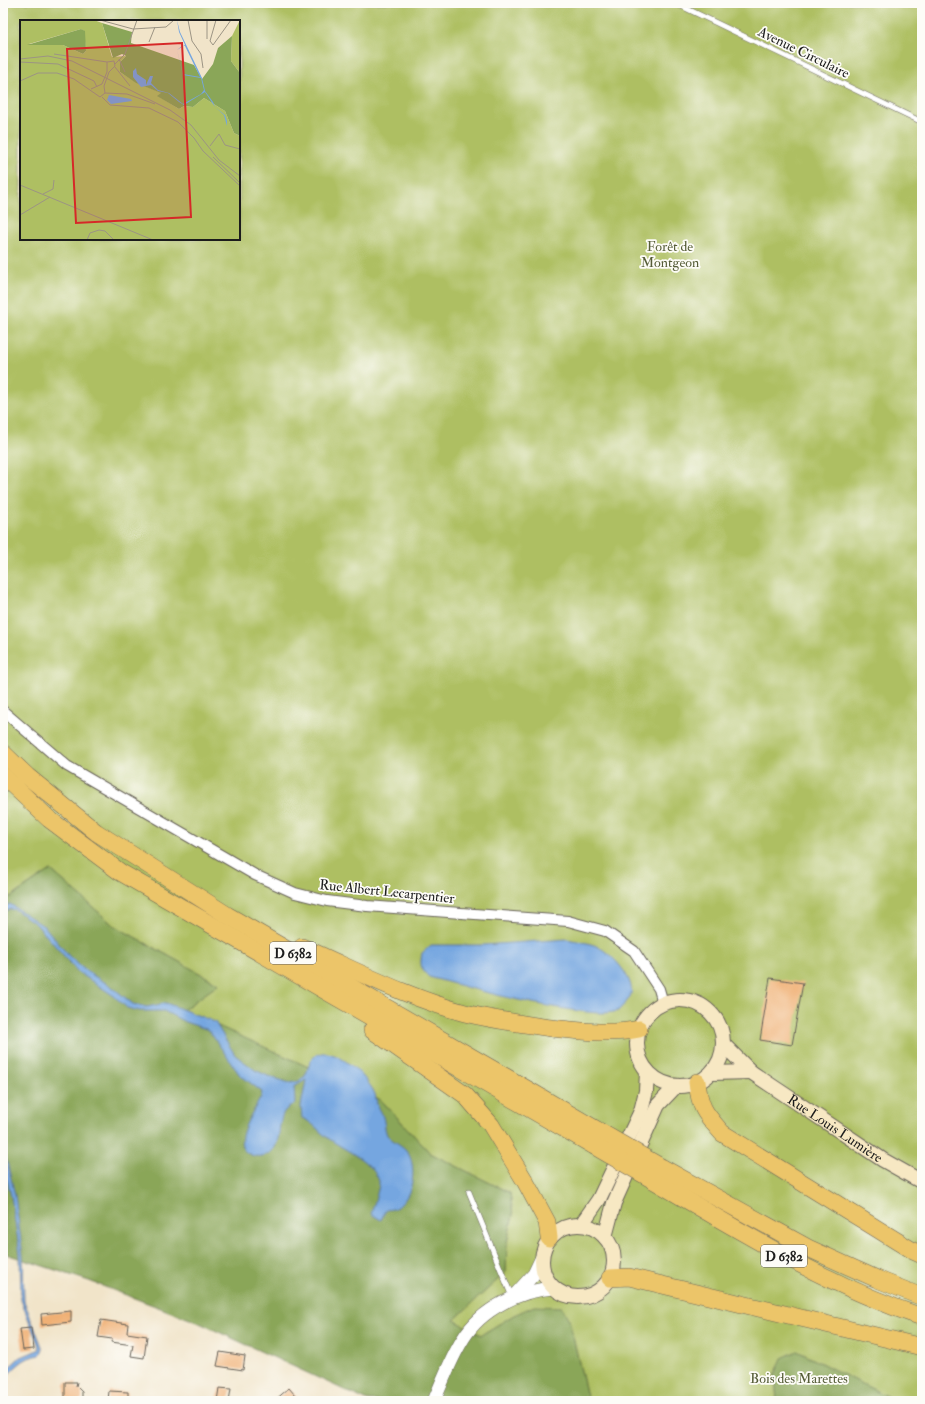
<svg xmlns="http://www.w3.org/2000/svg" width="925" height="1404" font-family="'IM FELL Double Pica',serif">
  <rect width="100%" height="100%" fill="#fdfcf7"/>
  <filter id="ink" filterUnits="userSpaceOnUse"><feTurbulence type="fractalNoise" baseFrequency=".025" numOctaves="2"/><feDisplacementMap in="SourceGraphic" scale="8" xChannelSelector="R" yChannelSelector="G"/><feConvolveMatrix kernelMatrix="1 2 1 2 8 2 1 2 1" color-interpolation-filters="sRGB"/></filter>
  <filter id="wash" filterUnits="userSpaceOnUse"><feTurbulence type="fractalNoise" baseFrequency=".012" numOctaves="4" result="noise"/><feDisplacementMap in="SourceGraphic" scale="16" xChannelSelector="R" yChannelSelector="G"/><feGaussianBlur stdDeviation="0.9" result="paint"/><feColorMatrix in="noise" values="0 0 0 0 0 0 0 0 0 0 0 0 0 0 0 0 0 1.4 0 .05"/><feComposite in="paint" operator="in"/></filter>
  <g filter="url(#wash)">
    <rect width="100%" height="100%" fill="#f1e4c9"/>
    <path fill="#aebf62" stroke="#656e3f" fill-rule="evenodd" d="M 3,3 L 922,3 L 922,1401 L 896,1401 L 797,1351 L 775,1375 L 777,1401 L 588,1401 L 569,1320 L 514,1315 L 481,1335 L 454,1320 L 506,1272 L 507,1242 L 513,1215 L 510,1193 L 430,1153 L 381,1100 L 182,1010 L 219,984 L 113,925 L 51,870 L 10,897 L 3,895 ZM 21,21 L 239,21 L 239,239 L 21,239 Z"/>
    <g fill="#8aa658" stroke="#53613a">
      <path d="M 51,870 L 113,925 L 219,984 L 183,1010 L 381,1100 L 430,1153 L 510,1193 L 513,1215 L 507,1242 L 506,1272 L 454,1320 L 481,1335 L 514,1315 L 534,1306 L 562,1307 L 569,1320 L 588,1401 L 368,1401 L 195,1321 L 89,1281 L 3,1253 L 3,895 L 11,897 Z"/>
      <path d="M 797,1351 L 896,1401 L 777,1401 L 775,1375 L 782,1358 Z"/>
    </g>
    <g fill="#75a6e0" stroke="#48617e">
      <path d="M 10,904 L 45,927 L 69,956 L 86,971 L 111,986 L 133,1004 L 147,1007 L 166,1003 L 215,1022 L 235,1055 L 255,1070 L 270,1077 L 290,1083 L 299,1081 L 305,1076 C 309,1069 308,1061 316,1055 C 334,1044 367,1077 374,1092 C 376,1095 376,1100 377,1104 C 378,1107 381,1111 382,1114 C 385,1121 384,1128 387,1135 C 393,1142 404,1145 408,1153 C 419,1170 411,1210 386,1210 L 381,1220 L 371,1214 C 373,1207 380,1187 379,1181 C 372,1160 345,1151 328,1138 C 318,1131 314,1123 302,1118 L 301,1106 L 306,1080 L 294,1087 L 295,1103 C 292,1107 286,1108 284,1112 C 277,1124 282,1141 272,1151 C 267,1155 262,1157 255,1156 C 225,1150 253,1113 261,1097 L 262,1092 L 239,1074 L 210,1032 L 206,1029 L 185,1022 L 164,1011 L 140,1011 L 127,1008 L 114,996 L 78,972 L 36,924 L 16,910 L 11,909 L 3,912 L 3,908 Z"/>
      <path d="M 567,939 C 576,941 586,942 594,945 C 609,950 635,978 631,994 C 629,1001 622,1006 618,1011 C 602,1015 588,1012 572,1010 C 524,1003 476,990 429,977 C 420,969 420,964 422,953 L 431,945 L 483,945 Z"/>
      <path d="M 3,1145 L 15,1195 L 23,1256 L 24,1301 L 43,1349 L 40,1355 C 22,1357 16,1368 3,1379 L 3,1373 L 19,1358 L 40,1349 L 21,1300 L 20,1254 L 11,1196 L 4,1167 Z"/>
    </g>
    <g id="blocks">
      <g fill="#f0b075">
        <path d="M 770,978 L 803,983 L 792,1045 L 760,1040 Z"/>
        <path d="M 71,1311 L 71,1322 L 42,1325 L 41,1314 Z"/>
        <path d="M 101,1320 L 128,1324 L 127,1333 L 147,1336 L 144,1358 L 131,1356 L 133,1345 L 111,1342 L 112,1339 L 98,1337 Z"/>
        <path d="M 31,1328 L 34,1349 L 23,1350 L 20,1329 Z"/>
        <path d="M 220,1352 L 245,1356 L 243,1370 L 217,1366 Z"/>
        <path d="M 65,1382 L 77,1382 L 76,1386 L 82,1392 L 82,1398 L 80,1401 L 65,1401 Z"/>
        <path d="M 219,1388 L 231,1389 L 229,1401 L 217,1401 Z"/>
        <path d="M 289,1388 L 300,1401 L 274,1401 Z"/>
        <path d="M 109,1391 L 128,1392 L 128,1401 L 108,1400 Z"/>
      </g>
    </g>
  </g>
  <g filter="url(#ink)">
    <use href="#blocks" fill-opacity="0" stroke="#676259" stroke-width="1"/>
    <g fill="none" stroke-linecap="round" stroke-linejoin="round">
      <defs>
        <g id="service">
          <path d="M 675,3 L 922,122"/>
          <path d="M 469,1192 L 512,1297"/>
        </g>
        <path id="minor" d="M 3,711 L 67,766 L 255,875 L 295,893 L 327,901 L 367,906 L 568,921 L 605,931 L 634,951 L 659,989 L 663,1003"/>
        <g id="tertiary">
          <path d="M 513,1297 L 534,1274 L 542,1257"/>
          <path d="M 434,1401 C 443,1380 451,1358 463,1339 C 481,1309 520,1290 554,1288"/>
        </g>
        <g id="secondary">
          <circle cx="680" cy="1043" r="43"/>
          <path id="s1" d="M 723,1044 L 751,1072 L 883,1160 L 922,1182"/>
          <path d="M 711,1073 L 751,1072"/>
          <path d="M 581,1225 L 599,1199 L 641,1111 L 646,1091 L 647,1072"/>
          <circle cx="578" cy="1261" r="36"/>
          <path d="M 605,1237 L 614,1203 L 658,1105 L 676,1086"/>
        </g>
        <g id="trunk">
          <path d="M 3,753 L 27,776 L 96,832 L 227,915 L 599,1131"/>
          <path d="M 3,776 L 49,819 L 120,872 L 594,1146"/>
          <path d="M 302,947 C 355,970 408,998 465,1013 C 493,1020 523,1024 551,1028 C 580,1031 610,1035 639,1029"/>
          <path d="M 372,1030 L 465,1095 L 491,1125 L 525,1181 L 547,1222 L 549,1238"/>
          <path d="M 697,1082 C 700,1109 705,1113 722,1133 L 913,1251 L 922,1255"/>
          <path d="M 661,1167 L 808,1248 L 877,1279 L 922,1297"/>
          <path d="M 653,1180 C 740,1231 826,1285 922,1317"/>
          <path d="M 610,1278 L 629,1277 L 922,1347"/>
        </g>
      </defs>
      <use href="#service" stroke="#676259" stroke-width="6"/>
      <use href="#minor" stroke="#676259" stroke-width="12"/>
      <use href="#tertiary" stroke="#676259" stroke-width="14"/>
      <use href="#secondary" stroke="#676259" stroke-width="16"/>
      <use href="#trunk" stroke="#676259" stroke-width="18"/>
      <use href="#service" stroke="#fff" stroke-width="5"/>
      <use href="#minor" stroke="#fff" stroke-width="10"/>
      <use href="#tertiary" stroke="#fff" stroke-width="13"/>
      <use href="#secondary" stroke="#f7e8c3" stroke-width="14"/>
      <use href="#trunk" stroke="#ecc569" stroke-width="17"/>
      <defs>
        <g id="trunk-bridge">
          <path d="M 599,1131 L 661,1167"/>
          <path d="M 594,1146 L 653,1180"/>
        </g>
      </defs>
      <use href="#trunk-bridge" stroke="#676259" stroke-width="18" stroke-linecap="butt"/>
      <use href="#trunk-bridge" stroke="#ecc569" stroke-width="17"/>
    </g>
  </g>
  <g text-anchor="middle" stroke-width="3.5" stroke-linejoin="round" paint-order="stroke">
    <g fill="#fdfcf7" stroke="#605f5e" stroke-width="1">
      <rect x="270" y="942" width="46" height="22" rx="3"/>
      <rect x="761" y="1245" width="46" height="22" rx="3"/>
    </g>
    <g font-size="13" font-weight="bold" fill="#1c1c1c">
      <text x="293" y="958">D 6382</text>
      <text x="784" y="1261">D 6382</text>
    </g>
    <g font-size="14" fill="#1c1c1c" stroke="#fdfcf7">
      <text transform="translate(804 52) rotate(26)" y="5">Avenue Circulaire</text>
      <text transform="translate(387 891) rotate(6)" y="5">Rue Albert Lecarpentier</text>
      <text dy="5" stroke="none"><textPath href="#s1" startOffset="141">Rue Louis Lumière</textPath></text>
    </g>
    <g font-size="14" fill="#565d38" stroke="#fdfcf7">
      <text x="670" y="251">Forêt de<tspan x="670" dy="16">Montgeon</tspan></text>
      <text x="799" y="1383">Bois des Marettes</text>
    </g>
  </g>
  <g transform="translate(20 20)">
    <rect width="220" height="220" fill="#f1e4c9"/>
    <path d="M 0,0 L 74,0 L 82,3 L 92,37 L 106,36 L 100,42 L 100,52 L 117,63 L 142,73 L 138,76 L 159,89 L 164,86 L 173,87 L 184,78 L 205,91 L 214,113 L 220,116 L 220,220 L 0,220 ZM 61,9 L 64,11 L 66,31 L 63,34 L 43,25 L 9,24 ZM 220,0 L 220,53 L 211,41 L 212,16 Z" fill="#aebf62" fill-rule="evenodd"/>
    <path d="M 82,3 L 112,12 L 111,23 L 174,45 L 182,59 L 193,44 L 198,28 L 212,16 L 211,41 L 220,53 L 220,116 L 214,113 L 205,91 L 184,78 L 173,87 L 164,86 L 159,89 L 137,76 L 141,73 L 116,63 L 100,52 L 100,42 L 106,36 L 102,34 L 93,38 ZM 61,9 L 65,11 L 66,31 L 63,34 L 43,25 L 7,25 Z" fill="#8aa658"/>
    <path d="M 157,0 L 160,12 L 182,58 L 185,71 L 193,82 L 195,87 L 205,95 L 207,101 L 207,106 L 202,118 L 204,122 L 202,118 L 207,106 L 204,95 L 195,87 L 185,72 L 164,85 L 159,82 L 148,73 L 138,71 L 131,65 L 121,67 L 113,57 L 113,51 L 116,48 L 117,54 L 126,60 L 126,65 L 130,56 L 133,56 L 131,63 L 138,70 L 149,73 L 163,84 L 181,74 L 184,70 L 181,58 L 163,55 L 157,30 L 165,25 L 159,12 ZM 162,26 L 165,26 L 180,57 L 163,54 L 157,30 ZM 89,75 L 111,79 L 112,81 L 91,84 L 87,80 Z" fill="#75a6e0" fill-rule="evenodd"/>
    <path fill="none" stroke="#9c9484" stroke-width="1" d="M 80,0 L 113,9 L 146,7 L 154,0M 168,0 L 172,21 L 181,34 L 183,48M 196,0 L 190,21 L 193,25 L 211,0M 187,19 L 187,0M 129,22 L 135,7M 34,34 L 87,42M 0,39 L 28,36 L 52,41 L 150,90 L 171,105 L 199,140 L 220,156M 99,39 L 105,52M 0,42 L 38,44 L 74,61 L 77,67M 95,44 L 105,34 L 117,0M 95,47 L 110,66M 0,61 L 18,53 L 37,53 L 54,59 L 80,77 L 85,73 L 84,66 L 89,52 L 95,46 L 94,41 L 87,42 L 87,52 L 82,64 L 71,69M 85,73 L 107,74 L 135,84M 82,77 L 90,85 L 129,88 L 158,102 L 174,118 L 183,131 L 220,166M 190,126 L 199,114 L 205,125 L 220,129M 193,137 L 220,163M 0,165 L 133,220M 23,174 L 33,169 L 34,160M 0,195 L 30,177M 67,220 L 70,213 L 79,210 L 85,211 L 94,220"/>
    <path fill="#d62828" fill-opacity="0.15" stroke="#d62828" stroke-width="2" d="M 162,23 L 171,197 L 56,203 L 47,29 Z"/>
    <rect width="220" height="220" fill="none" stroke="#1c1c1c" stroke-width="2"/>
  </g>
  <rect width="925" height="1404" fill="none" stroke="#fdfcf7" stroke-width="16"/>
</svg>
